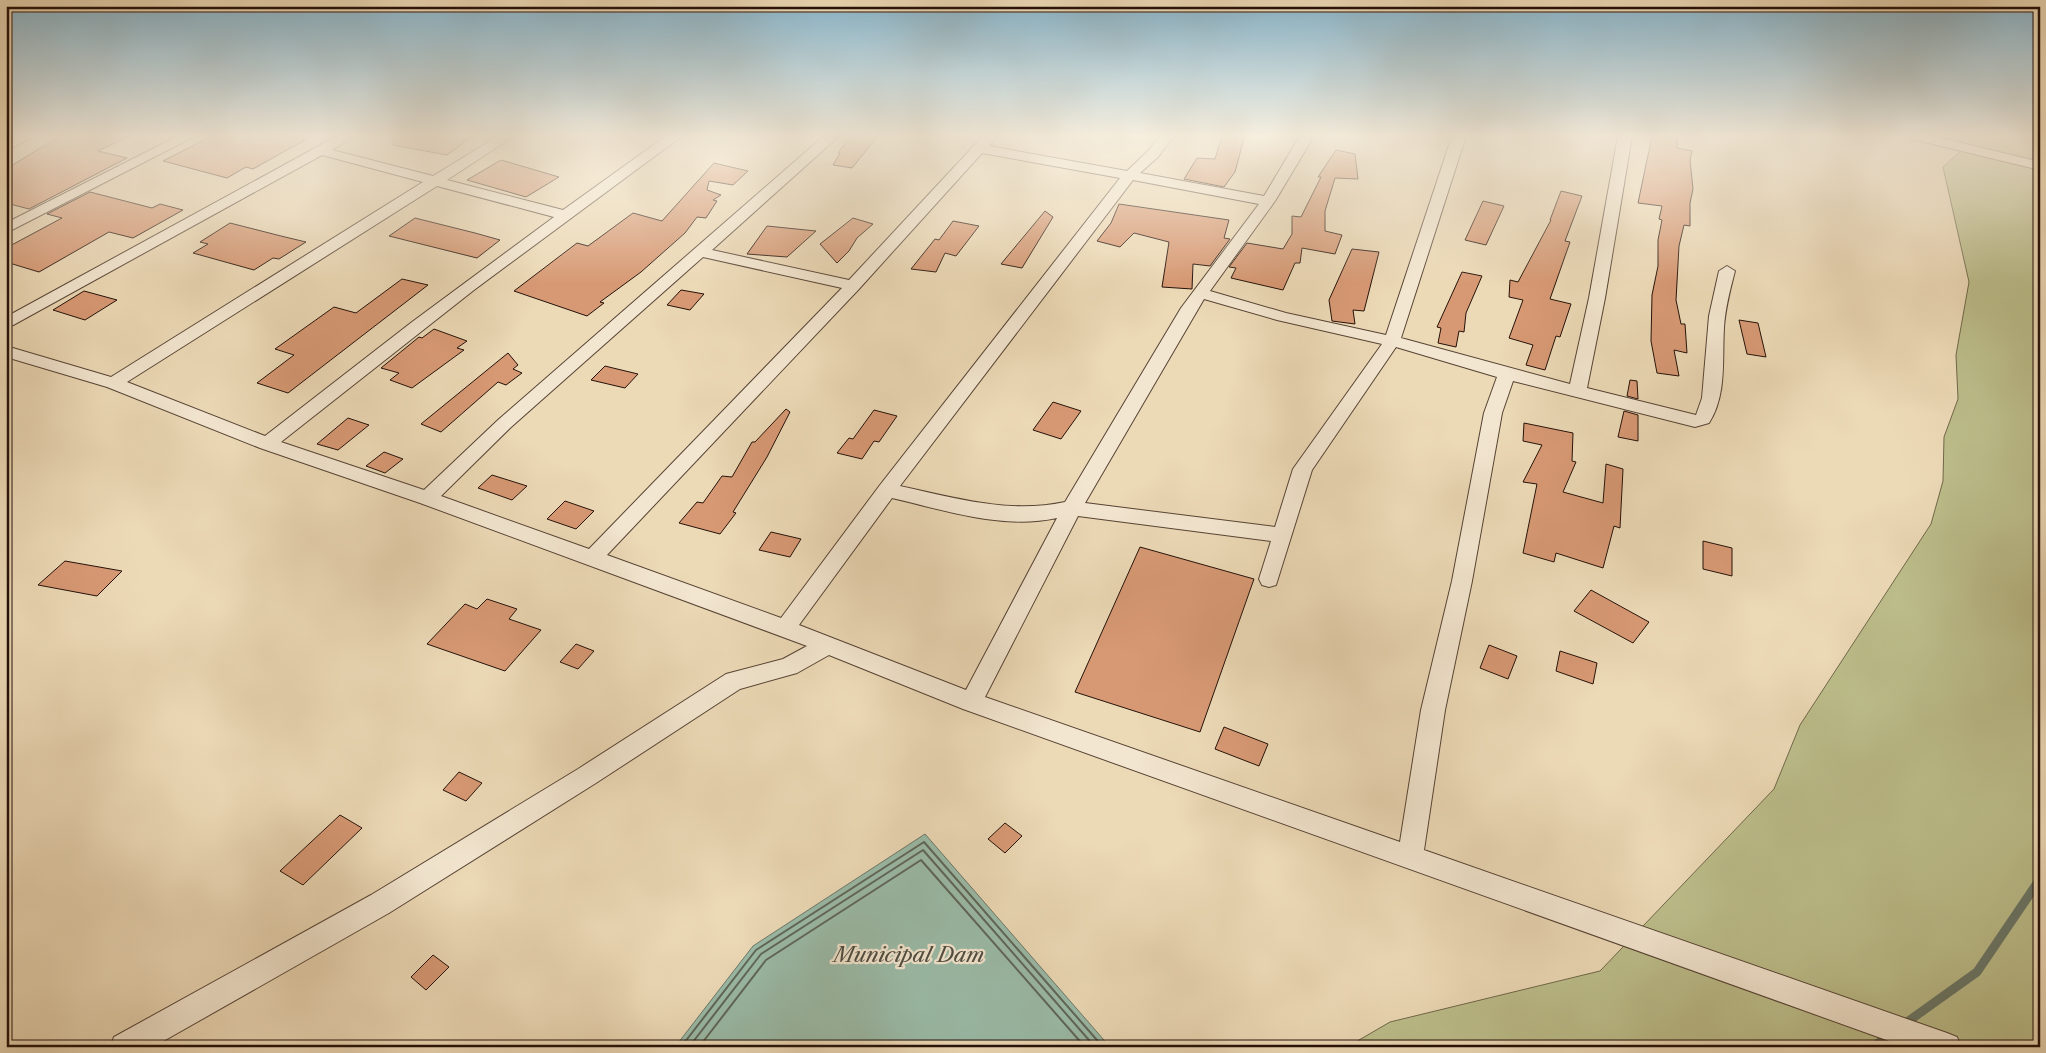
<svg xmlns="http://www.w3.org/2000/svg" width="2046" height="1053" font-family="'Libre Caslon Text',serif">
  <rect width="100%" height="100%" fill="#ecd9b6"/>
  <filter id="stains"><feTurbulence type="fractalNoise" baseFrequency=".004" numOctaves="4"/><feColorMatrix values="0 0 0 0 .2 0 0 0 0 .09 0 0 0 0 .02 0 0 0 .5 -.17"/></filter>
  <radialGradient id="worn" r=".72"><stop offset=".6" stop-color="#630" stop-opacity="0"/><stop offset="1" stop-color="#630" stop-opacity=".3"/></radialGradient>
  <path fill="#bcbe8b" stroke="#70684a" d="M 1961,136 L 2040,136 L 2040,1047 L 1347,1047 L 1390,1022 L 1600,971 L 1774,789 L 1800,725 L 1931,524 L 1943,481 L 1944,437 L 1958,399 L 1956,355 L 1969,282 L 1943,167 L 1963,149 Z"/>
  <path fill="#9abba8" stroke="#6b7768" d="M 925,834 L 1110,1047 L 675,1047 L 753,946 Z"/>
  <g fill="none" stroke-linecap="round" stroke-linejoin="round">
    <g stroke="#5f6658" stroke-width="2">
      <path d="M 681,1047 L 756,950 L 924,842 L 1103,1047"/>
      <path d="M 689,1047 L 761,954 L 923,850 L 1095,1047"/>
      <path d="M 699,1047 L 766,960 L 921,860 L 1085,1047"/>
    </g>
    <g stroke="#6b7768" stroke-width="9">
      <path d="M 1903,1025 L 1977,972 L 2040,879"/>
      <path d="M 1873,1047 L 1891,1034"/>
    </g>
  </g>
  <g fill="#d79974" stroke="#241109">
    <path d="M 60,136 L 129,136 L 98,151 L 127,158 L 29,209 L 6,203 L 6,169 Z"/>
    <path d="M 212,136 L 312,136 L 253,169 L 246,167 L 227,178 L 163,161 Z"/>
    <path d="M 394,136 L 473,136 L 447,155 L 393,145 Z"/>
    <path d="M 851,136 L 878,136 L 852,168 L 833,165 L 840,153 L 838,153 Z"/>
    <path d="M 1222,136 L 1244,138 L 1235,172 L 1224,187 L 1184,179 L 1197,158 L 1215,159 Z"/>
    <path d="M 1652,136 L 1677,136 L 1677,148 L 1692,151 L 1690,160 L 1693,189 L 1690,203 L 1690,226 L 1684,225 L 1679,246 L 1676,300 L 1681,324 L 1685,324 L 1687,353 L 1674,350 L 1679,376 L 1657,373 L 1651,341 L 1652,295 L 1658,266 L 1658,240 L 1662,220 L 1659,219 L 1662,206 L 1638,203 Z"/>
    <path d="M 1336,150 L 1355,154 L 1358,179 L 1335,178 L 1325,211 L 1325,231 L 1342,235 L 1335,254 L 1302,248 L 1300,263 L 1295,263 L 1283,290 L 1231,278 L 1236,268 L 1229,267 L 1247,243 L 1283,249 L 1292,234 L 1292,216 L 1301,217 L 1321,177 L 1318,177 Z"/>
    <path d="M 501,160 L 559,177 L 526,197 L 467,180 Z"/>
    <path d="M 714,163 L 748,171 L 733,185 L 709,181 L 707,190 L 721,195 L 713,200 L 717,201 L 706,218 L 697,217 L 685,233 L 641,272 L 600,302 L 604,303 L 587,316 L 514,291 L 577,243 L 588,246 L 633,213 L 662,221 Z"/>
    <path d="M 1561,191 L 1582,196 L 1565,241 L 1570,242 L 1550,299 L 1571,304 L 1560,337 L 1556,336 L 1545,370 L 1526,365 L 1533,345 L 1509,338 L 1523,300 L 1509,297 L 1510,280 L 1518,282 L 1551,220 L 1550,220 Z"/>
    <path d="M 90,192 L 152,208 L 160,204 L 183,210 L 133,238 L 109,232 L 39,272 L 6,262 L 6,248 L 62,218 L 47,214 Z"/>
    <path d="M 1483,201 L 1504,206 L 1486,245 L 1465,240 Z"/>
    <path d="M 1119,204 L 1229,220 L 1224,238 L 1230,239 L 1210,266 L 1193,264 L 1192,289 L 1162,287 L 1169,242 L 1134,233 L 1120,247 L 1097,241 L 1111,223 Z"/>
    <path d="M 1045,211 L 1053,217 L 1022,268 L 1001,264 Z"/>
    <path d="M 415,218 L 475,233 L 500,240 L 477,258 L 389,236 Z"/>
    <path d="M 853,218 L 873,224 L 857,238 L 849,251 L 837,263 L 820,244 Z"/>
    <path d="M 953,221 L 979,226 L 956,256 L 945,253 L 936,272 L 911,269 L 935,239 L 939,240 Z"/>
    <path d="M 230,223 L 281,236 L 306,242 L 279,259 L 273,258 L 254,270 L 193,253 L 208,244 L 200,242 Z"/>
    <path d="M 767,226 L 816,231 L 787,257 L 747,254 Z"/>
    <path d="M 1352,249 L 1379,252 L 1364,311 L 1353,310 L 1355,324 L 1332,321 L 1329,300 Z"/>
    <path d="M 1462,272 L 1482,276 L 1466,313 L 1464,332 L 1459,331 L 1456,347 L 1438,343 L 1441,328 L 1437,327 Z"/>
    <path d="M 402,279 L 428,285 L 288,393 L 257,383 L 294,355 L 275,349 L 334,307 L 356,313 Z"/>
    <path d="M 681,290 L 687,291 L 704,294 L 690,310 L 667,305 Z"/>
    <path d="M 84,291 L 117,300 L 85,320 L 53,310 Z"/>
    <path d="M 1739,320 L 1758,323 L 1766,357 L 1747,354 Z"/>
    <path d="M 434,329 L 467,341 L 457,348 L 464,350 L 412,388 L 390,380 L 399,373 L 381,368 L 419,337 L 422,338 Z"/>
    <path d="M 508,353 L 518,365 L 513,369 L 522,373 L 506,385 L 498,382 L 441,432 L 421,424 Z"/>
    <path d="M 605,366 L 613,368 L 638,374 L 625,388 L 591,380 Z"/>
    <path d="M 1630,380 L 1637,381 L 1638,399 L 1627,396 Z"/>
    <path d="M 1053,402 L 1081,411 L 1061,439 L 1033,430 Z"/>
    <path d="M 786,409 L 790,412 L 767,457 L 733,512 L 736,513 L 720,534 L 679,523 L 697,502 L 703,503 L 722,476 L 732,477 L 752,442 L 755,442 Z"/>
    <path d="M 874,410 L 897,416 L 879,442 L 874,441 L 862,459 L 837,453 L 849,438 L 853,439 Z"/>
    <path d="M 1624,411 L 1638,415 L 1638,441 L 1618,437 Z"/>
    <path d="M 348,418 L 369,425 L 338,450 L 317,444 Z"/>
    <path d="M 1524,423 L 1573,433 L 1572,461 L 1576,462 L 1563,492 L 1603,503 L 1606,464 L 1623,469 L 1620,528 L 1614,526 L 1603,568 L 1556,553 L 1554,562 L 1523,553 L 1537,484 L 1523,482 L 1542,445 L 1523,441 Z"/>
    <path d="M 384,452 L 403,459 L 385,473 L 366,466 Z"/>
    <path d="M 492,475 L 527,486 L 512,500 L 478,488 Z"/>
    <path d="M 565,501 L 594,511 L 576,529 L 547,519 Z"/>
    <path d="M 771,532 L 801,539 L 790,557 L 759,550 Z"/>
    <path d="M 1703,541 L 1732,548 L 1732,576 L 1703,569 Z"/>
    <path d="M 1140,547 L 1254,579 L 1200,732 L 1075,692 Z"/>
    <path d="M 65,561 L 122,571 L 97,596 L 38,585 Z"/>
    <path d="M 1591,590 L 1649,622 L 1633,643 L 1574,611 Z"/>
    <path d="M 487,599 L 517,609 L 509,619 L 541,630 L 505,671 L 427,644 L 465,604 L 477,609 Z"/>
    <path d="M 576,644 L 594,651 L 578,669 L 560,662 Z"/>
    <path d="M 1489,645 L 1517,656 L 1508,679 L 1480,668 Z"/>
    <path d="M 1560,651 L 1597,663 L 1593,684 L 1556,671 Z"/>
    <path d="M 1224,727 L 1268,744 L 1259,766 L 1215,749 Z"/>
    <path d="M 459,772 L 482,783 L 466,801 L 443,790 Z"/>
    <path d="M 340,815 L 362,828 L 303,885 L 280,871 Z"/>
    <path d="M 1005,823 L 1022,836 L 1005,853 L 988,839 Z"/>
    <path d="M 433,955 L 449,967 L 426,990 L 411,977 Z"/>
  </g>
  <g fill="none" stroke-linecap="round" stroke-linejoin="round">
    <defs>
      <g id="minor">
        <path d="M 18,136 L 36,136 L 6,150 L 6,141 Z"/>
        <path d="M 178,136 L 195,136 L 6,233 L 6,223 Z"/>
        <path d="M 337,136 L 354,136 L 332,150 L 433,176 L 498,136 L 514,136 L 447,180 L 563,210 L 666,136 L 682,136 L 474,290 L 281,442 L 424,490 L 498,420 L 824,136 L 839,136 L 712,250 L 849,280 L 983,136 L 997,136 L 989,146 L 1127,171 L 1148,151 L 1160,136 L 1174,136 L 1158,157 L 1140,173 L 1264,196 L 1300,136 L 1314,136 L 1275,201 L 1210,291 L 1286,313 L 1386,335 L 1452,136 L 1466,136 L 1401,338 L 1570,384 L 1589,298 L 1618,136 L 1632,136 L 1605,298 L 1587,388 L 1696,415 L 1702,398 L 1709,316 L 1719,271 L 1727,266 L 1735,271 C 1730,290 1725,309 1724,328 C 1722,360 1727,395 1709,423 L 1695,427 L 1513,381 L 1502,413 L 1472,581 L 1445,710 L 1424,850 L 1947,1033 L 1957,1037 L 1961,1047 L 1906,1047 L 963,709 L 829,655 L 797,673 L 740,689 L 596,783 L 389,913 L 153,1047 L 110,1047 L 114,1037 L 371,895 L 578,769 L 726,674 L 783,659 L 807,646 L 420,503 L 260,448 L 107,387 L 6,357 L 6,346 L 111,377 L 423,182 L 322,155 L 6,329 L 6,317 ZM 982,153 L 1120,178 L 880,485 L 781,618 L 607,555 L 859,289 ZM 1133,180 L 1259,204 L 1181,308 L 1065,502 C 1009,514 955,498 900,486 ZM 437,186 L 554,217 L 412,322 L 265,436 L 127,382 ZM 703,257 L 842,288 L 589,549 L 441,496 L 510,428 ZM 1204,299 L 1277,320 L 1382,344 L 1293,469 L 1275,527 L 1085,503 ZM 1396,347 L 1497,377 L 1484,413 L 1452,581 L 1421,710 L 1400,842 L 985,697 L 1078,516 L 1271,541 L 1259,579 L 1262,585 L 1269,587 L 1276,585 L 1312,470 ZM 892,498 C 944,510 1002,530 1057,518 L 966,690 L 799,625 Z"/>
        <path d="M 1910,136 L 1933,136 L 2040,162 L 2040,170 L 1912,139 Z"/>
      </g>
    </defs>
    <use href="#minor" stroke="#564334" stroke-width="2"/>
    <use href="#minor" fill="#f3e6d0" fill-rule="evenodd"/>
  </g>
  <linearGradient id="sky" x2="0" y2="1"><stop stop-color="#89b7ce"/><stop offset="0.48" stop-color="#f6eede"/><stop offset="1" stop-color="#f6eede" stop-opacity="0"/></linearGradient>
  <rect width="2046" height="283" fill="url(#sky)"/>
  <g text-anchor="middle" stroke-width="4.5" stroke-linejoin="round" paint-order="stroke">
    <g font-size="21" font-style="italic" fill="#4d4c41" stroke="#f3e6d0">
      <text x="909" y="962">Municipal Dam</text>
    </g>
  </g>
  <rect width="2046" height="1053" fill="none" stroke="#ecd9b6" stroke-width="25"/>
  <rect x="8" y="8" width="2031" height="1038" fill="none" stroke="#241109" stroke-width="2.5"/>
  <rect x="12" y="12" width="2021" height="1028" fill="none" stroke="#241109"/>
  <rect width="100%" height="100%" filter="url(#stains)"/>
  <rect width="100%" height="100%" fill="url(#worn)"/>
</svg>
